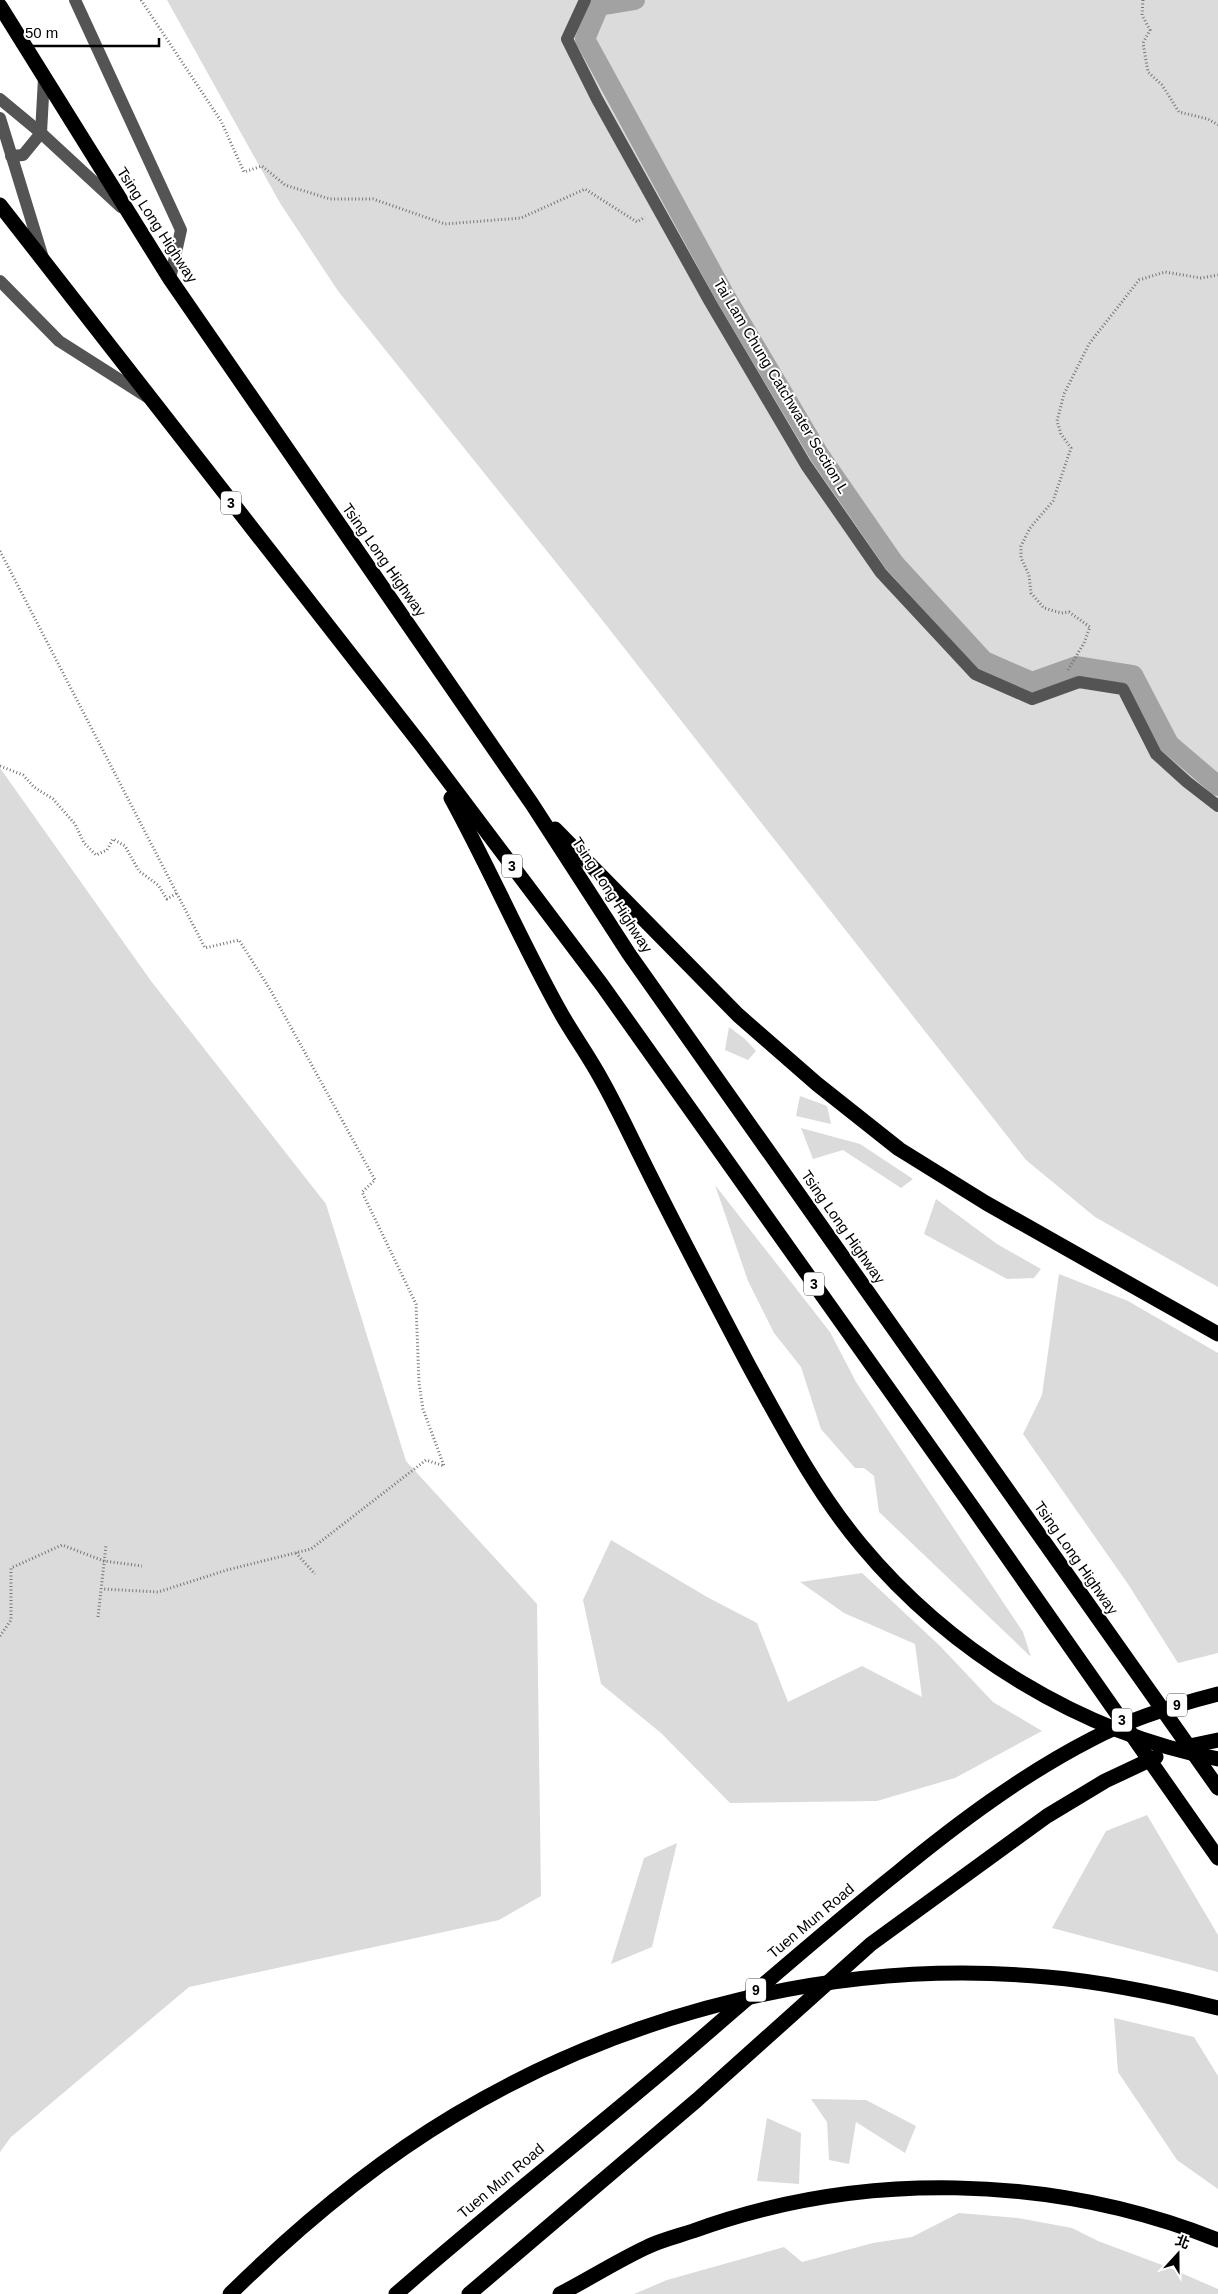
<svg xmlns="http://www.w3.org/2000/svg" width="1218" height="2294" font-family="Helvetica,'Noto Sans TC',sans-serif">
  <rect width="100%" height="100%" fill="#fff"/>
  <g fill="#dbdbdb">
    <path d="M 167,0 L 1218,0 L 1218,1287 L 1095,1217 L 1026,1160 L 599,616 L 338,291 L 280,203 Z"/>
    <path d="M 0,768 L 151,981 L 326,1204 L 406,1461 L 537,1604 L 541,1896 L 499,1920 L 189,1987 L 11,2137 L 0,2152 Z"/>
    <path d="M 729,1027 L 745,1039 L 756,1051 L 748,1060 L 725,1050 Z"/>
    <path d="M 800,1096 L 827,1106 L 831,1124 L 796,1116 Z"/>
    <path d="M 801,1128 L 860,1144 L 913,1179 L 901,1188 L 843,1150 L 813,1159 Z"/>
    <path d="M 715,1185 L 830,1332 L 856,1382 L 1023,1632 L 1031,1657 L 879,1512 L 874,1476 L 864,1468 L 855,1468 L 821,1429 L 801,1367 L 774,1333 L 748,1281 Z"/>
    <path d="M 936,1199 L 997,1244 L 1041,1269 L 1034,1278 L 1007,1279 L 924,1234 Z"/>
    <path d="M 1059,1274 L 1128,1301 L 1218,1353 L 1218,1653 L 1178,1663 L 1128,1584 L 1023,1434 L 1042,1395 Z"/>
    <path d="M 611,1540 L 707,1597 L 757,1623 L 788,1702 L 862,1666 L 922,1697 L 915,1644 L 844,1613 L 800,1582 L 862,1573 L 940,1646 L 993,1702 L 1042,1731 L 955,1778 L 877,1801 L 730,1803 L 661,1733 L 601,1684 L 583,1600 Z"/>
    <path d="M 1147,1815 L 1218,1935 L 1218,1972 L 1052,1928 L 1106,1831 Z"/>
    <path d="M 677,1843 L 652,1947 L 611,1964 L 644,1858 Z"/>
    <path d="M 1114,2018 L 1194,2037 L 1218,2076 L 1218,2189 L 1177,2160 L 1118,2072 Z"/>
    <path d="M 811,2099 L 866,2100 L 916,2126 L 905,2153 L 856,2122 L 849,2164 L 829,2160 L 827,2122 Z"/>
    <path d="M 767,2118 L 801,2133 L 799,2184 L 757,2181 Z"/>
    <path d="M 959,2213 L 1018,2218 L 1072,2228 L 1098,2241 L 1165,2266 L 1218,2289 L 1218,2294 L 634,2294 L 667,2280 L 784,2247 L 802,2262 L 873,2243 L 912,2237 Z"/>
  </g>
  <g fill="none" stroke-linecap="round" stroke-linejoin="round">
    <path stroke="#a2a2a2" stroke-width="20" d="M 635,0 L 599,6 L 585,39 L 724,294 L 820,456 L 894,563 L 984,661 L 1032,682 L 1077,666 L 1133,675 L 1169,744 L 1218,786"/>
    <g stroke="#767676" stroke-width="3" stroke-dasharray="1 2.5" stroke-linecap="butt">
      <path d="M 141,0 L 221,121 L 244,172 L 262,166 L 285,185 L 330,199 L 373,199 L 445,224 L 521,218 L 585,189 L 637,222 L 645,217"/>
      <path d="M 1143,0 L 1142,15 L 1150,30 L 1143,43 L 1148,72 L 1162,85 L 1179,112 L 1208,119 L 1218,125"/>
      <path d="M 0,551 L 205,948 L 239,940 L 271,991 L 375,1180 L 362,1192 L 416,1304 L 419,1383 L 423,1409 L 444,1466 L 426,1460 L 311,1549 L 227,1570 L 158,1592 L 102,1589"/>
      <path d="M 1068,670 L 1084,643 L 1090,627 L 1069,612 L 1061,613 L 1044,608 L 1031,593 L 1029,575 L 1021,558 L 1021,546 L 1030,528 L 1053,501 L 1071,448 L 1061,434 L 1057,421 L 1064,394 L 1089,344 L 1139,280 L 1165,272 L 1201,278 L 1218,275"/>
      <path d="M 0,766 L 23,775 L 34,787 L 53,799 L 75,824 L 84,843 L 96,855 L 107,850 L 113,839 L 125,846 L 139,871 L 158,885 L 167,899 L 177,893"/>
      <path d="M 296,1553 L 315,1574"/>
      <path d="M 98,1617 L 106,1545"/>
      <path d="M 0,1636 L 11,1620 L 11,1568 L 62,1545 L 104,1561 L 142,1566"/>
    </g>
    <g stroke="#545454" stroke-width="12">
      <path d="M 75,0 L 181,230 L 170,279"/>
      <path d="M 585,0 L 567,39 L 597,99 L 710,302 L 806,465 L 881,573 L 975,674 L 1032,699 L 1079,682 L 1123,689 L 1156,754 L 1187,782 L 1218,806"/>
      <path d="M 0,99 L 41,133 L 121,207"/>
      <path d="M 0,118 L 43,258"/>
      <path d="M 11,156 L 23,155 L 41,133 L 44,78"/>
      <path d="M 0,281 L 59,341 L 147,397"/>
    </g>
    <g stroke="#000" stroke-width="15">
      <path d="M 0,6 L 170,279 L 532,804 L 629,954 L 1218,1788"/>
      <path d="M 0,205 L 422,746 L 602,985 L 971,1505 L 1218,1858"/>
      <path d="M 451,798 C 490,869 522,944 562,1015 C 573,1034 585,1051 596,1070 C 612,1097 626,1127 640,1155 C 675,1226 712,1296 749,1366 C 783,1428 816,1491 861,1545 C 950,1652 1081,1733 1218,1759"/>
      <path d="M 555,829 L 738,1015 L 817,1084 L 899,1149 L 986,1203 L 1218,1334"/>
      <path d="M 1180,1748 L 1218,1740"/>
      <path d="M 230,2294 C 298,2227 373,2164 455,2115 C 630,2010 843,1958 1047,1977 C 1105,1982 1162,1994 1218,2008"/>
      <path d="M 396,2294 C 485,2216 578,2143 669,2066 C 745,2001 819,1935 897,1873 C 958,1823 1022,1775 1092,1739 C 1132,1718 1175,1705 1218,1694"/>
      <path d="M 469,2294 L 697,2100 L 871,1944 L 1047,1816 L 1105,1781 L 1156,1757"/>
      <path d="M 560,2294 C 589,2279 617,2261 647,2247 C 661,2240 678,2236 693,2231 C 860,2170 1052,2174 1218,2240"/>
    </g>
  </g>
  <g text-anchor="middle" stroke-width="4" stroke-linejoin="round" paint-order="stroke">
    <g fill="#fff" stroke="#4c4c4c" stroke-width="1">
      <rect x="221" y="491.5" width="20" height="23" rx="4"/>
      <rect x="502" y="854.5" width="20" height="23" rx="4"/>
      <rect x="804" y="1272.5" width="20" height="23" rx="4"/>
      <rect x="1167" y="1693.5" width="20" height="23" rx="4"/>
      <rect x="1112" y="1708.5" width="20" height="23" rx="4"/>
      <rect x="746" y="1978.5" width="20" height="23" rx="4"/>
    </g>
    <g font-size="14" font-weight="bold" fill="#000">
      <text x="231" y="508">3</text>
      <text x="512" y="871">3</text>
      <text x="814" y="1289">3</text>
      <text x="1177" y="1710">9</text>
      <text x="1122" y="1725">3</text>
      <text x="756" y="1995">9</text>
    </g>
    <g font-size="15" fill="#000" stroke="#fff">
      <text transform="translate(157 225) rotate(57)" y="5">Tsing Long Highway</text>
      <text transform="translate(781 386) rotate(59)" y="5">Tai Lam Chung Catchwater Section L</text>
      <text transform="translate(384 560) rotate(55)" y="5">Tsing Long Highway</text>
      <text transform="translate(612 895) rotate(57)" y="5">Tsing Long Highway</text>
      <text transform="translate(843 1227) rotate(55)" y="5">Tsing Long Highway</text>
      <text transform="translate(1076 1558) rotate(55)" y="5">Tsing Long Highway</text>
      <text transform="translate(811 1921) rotate(-40)" y="5">Tuen Mun Road</text>
      <text transform="translate(501 2181) rotate(-40)" y="5">Tuen Mun Road</text>
    </g>
  </g>
  <g transform="translate(1178 2254) rotate(21)" stroke="#ffffff" stroke-width="4" paint-order="stroke">
  <path d="M0-4L9 19L0 12L-9 19Z" fill="#000000"/>
  <text y="-8" font-size="14" font-weight="bold" text-anchor="middle" fill="#000000">北</text>
  </g>
  <path d="M18 38v8h141v-8" fill="none" stroke="#000000" stroke-width="2.5"/>
  <text x="25" y="38" font-size="15" fill="#000000" stroke="#ffffff" stroke-width="4" paint-order="stroke">50 m</text>
</svg>
